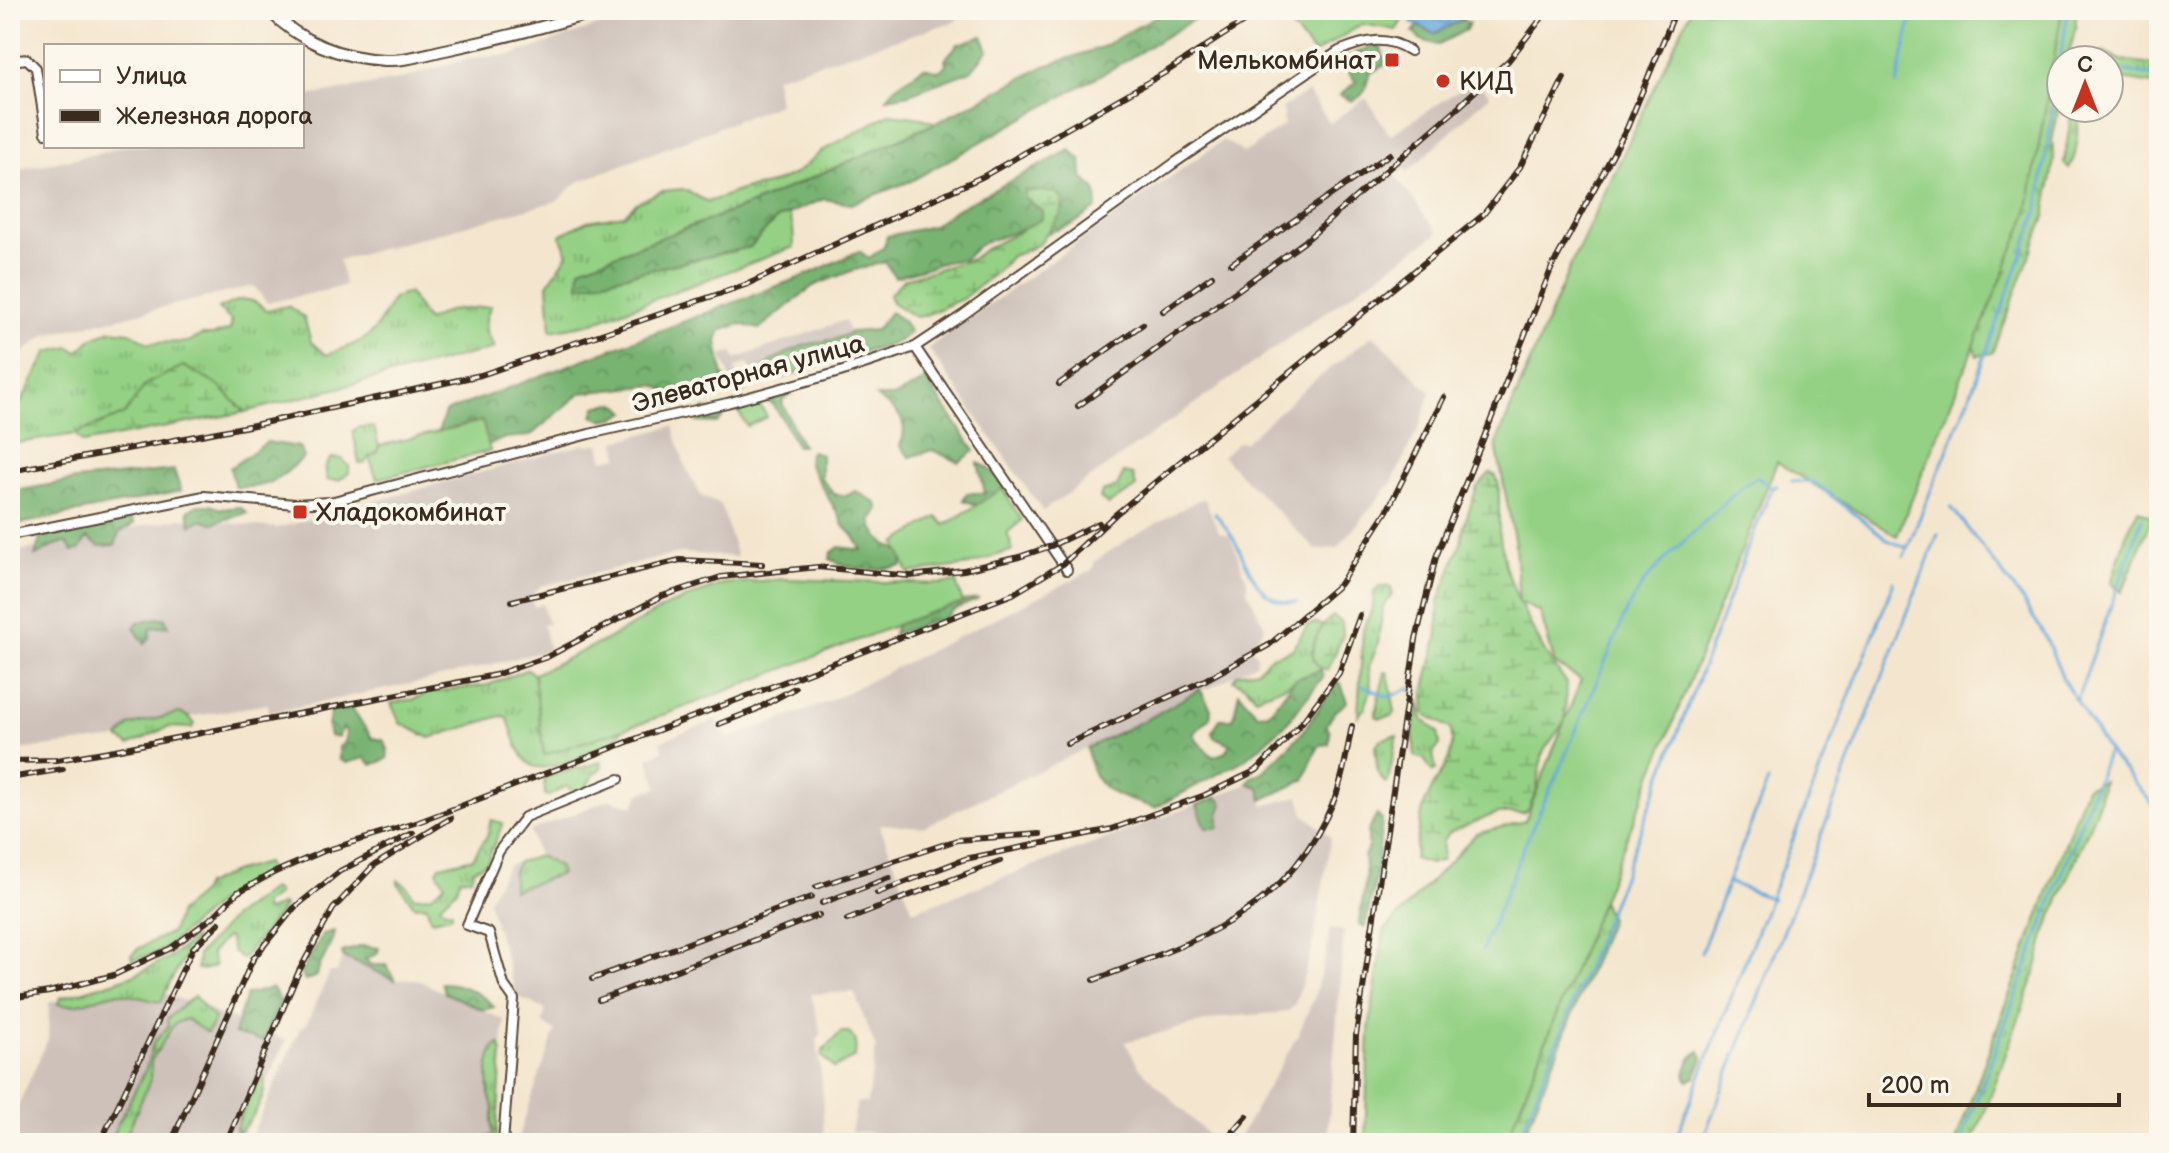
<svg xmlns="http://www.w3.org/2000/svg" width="2169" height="1153" font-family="'Balsamiq Sans',sans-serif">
  <defs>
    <pattern id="grass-tufts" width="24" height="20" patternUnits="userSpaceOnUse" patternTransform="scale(2)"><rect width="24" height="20" fill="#95d185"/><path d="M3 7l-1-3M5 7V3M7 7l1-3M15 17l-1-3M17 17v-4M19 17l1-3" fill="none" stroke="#7baa6c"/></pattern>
    <pattern id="forest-crowns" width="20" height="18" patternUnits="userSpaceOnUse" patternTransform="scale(2)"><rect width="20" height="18" fill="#78b372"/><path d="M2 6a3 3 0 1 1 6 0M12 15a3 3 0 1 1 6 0" fill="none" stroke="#64925d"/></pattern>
    <pattern id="wetland-marsh" width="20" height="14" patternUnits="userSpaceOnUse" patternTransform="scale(2)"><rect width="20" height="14" fill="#95d185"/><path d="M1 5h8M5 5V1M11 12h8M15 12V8" fill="none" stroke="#7baa6c"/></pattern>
    <pattern id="water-ripples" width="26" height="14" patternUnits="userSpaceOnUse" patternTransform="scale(2)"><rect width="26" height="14" fill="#66a8da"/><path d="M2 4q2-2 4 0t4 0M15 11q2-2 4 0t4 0" fill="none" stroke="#5589b0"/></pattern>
  </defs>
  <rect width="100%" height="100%" fill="#fbf7ec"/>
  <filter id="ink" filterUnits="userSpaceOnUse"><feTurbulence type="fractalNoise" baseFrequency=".0125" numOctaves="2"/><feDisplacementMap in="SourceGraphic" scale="16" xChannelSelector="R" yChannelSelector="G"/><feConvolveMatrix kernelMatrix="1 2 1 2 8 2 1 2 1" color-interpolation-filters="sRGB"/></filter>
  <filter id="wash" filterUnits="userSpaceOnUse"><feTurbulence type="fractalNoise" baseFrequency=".006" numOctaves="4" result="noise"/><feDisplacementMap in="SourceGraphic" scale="32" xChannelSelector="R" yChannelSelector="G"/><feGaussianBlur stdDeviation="1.8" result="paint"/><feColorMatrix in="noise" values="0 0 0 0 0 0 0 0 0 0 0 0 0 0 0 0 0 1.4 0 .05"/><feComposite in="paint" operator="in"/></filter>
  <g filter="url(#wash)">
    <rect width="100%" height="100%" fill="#f4e6ce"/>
    <g fill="#cec1ba">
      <path d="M 645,10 L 971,10 L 953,22 L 775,77 L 779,104 L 578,182 L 557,201 L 339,260 L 345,286 L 267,303 L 254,286 L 46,335 L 10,362 L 10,171 L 102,153 L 122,146 L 302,146 L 302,97 L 398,80 L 469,58 L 512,55 Z"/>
      <path d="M 1473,78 L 1490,95 L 1408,172 L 1405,169 L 1395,175 L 1438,233 L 1043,511 L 928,348 L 1223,140 L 1244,153 L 1284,125 L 1282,108 L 1308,92 L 1330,123 L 1366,98 L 1390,135 L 1464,87 L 1460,80 Z"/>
      <path d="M 845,320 L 851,338 L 753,374 L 748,363 L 735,368 L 738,377 L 731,380 L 722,356 L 732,352 L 735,359 Z"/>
      <path d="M 1373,335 L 1431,392 L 1420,425 L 1392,482 L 1338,548 L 1316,550 L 1222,456 L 1238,442 L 1245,442 L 1309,385 Z"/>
      <path d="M 673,426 L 685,466 L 701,496 L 721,505 L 737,557 L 681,553 L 541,586 L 531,596 L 534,607 L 542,604 L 548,623 L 543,625 L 549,650 L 425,681 L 287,709 L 269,712 L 268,704 L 189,717 L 179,713 L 129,726 L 119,738 L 10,751 L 10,553 L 181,518 L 277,528 L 581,445 L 600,444 L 603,460 L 619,457 L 616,441 Z"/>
      <path d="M 1205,499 L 1219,532 L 1230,536 L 1247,580 L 1247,591 L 1265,627 L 1250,647 L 1257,655 L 1256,663 L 1208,689 L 1199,689 L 1153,716 L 923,827 L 879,824 L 913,911 L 1217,797 L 1256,780 L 1264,806 L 1299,796 L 1304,814 L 1331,837 L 1312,949 L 1295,1004 L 1288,1012 L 1225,1017 L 1125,1042 L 1139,1067 L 1216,1143 L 876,1143 L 875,1133 L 851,1132 L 857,1102 L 867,1103 L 876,1048 L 854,992 L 811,994 L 821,1033 L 817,1042 L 822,1083 L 824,1141 L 516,1143 L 555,1031 L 542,1023 L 546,1010 L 517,996 L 488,900 L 508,865 L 538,856 L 530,831 L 609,800 L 634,806 L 640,793 L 658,788 L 648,758 L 664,750 L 660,741 L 717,720 L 721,730 L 730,738 L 821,705 L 1092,570 L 1095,561 L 1130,538 L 1198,500 Z"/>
      <path d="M 1330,928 L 1344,931 L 1327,1143 L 1236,1143 L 1299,1033 L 1313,1000 L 1326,955 Z"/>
      <path d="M 343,957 L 395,980 L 415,979 L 504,1020 L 495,1143 L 248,1143 L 301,1027 L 306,1025 L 330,972 L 337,972 Z"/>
      <path d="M 132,981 L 286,1040 L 239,1143 L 10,1143 L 10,1123 L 48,1039 L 49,1003 Z"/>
    </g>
    <g fill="url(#grass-tufts)" stroke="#687e52" stroke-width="2">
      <path d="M 2055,10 L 2076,10 L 2076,25 L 2068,60 L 2061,60 L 2061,96 L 2052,141 L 2054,159 L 2045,217 L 1992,353 L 1977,356 L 1972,341 Z"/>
      <path d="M 2105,52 L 2121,60 L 2159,65 L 2159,85 L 2109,77 L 2109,60 L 2086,60 L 2085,55 Z"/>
      <path d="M 2072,108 L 2079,108 C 2078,126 2079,154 2069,168 L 2064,163 Z"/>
      <path d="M 889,114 L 922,118 L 936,123 L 759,201 L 581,268 L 750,247 L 776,219 L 789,214 L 793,227 L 794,247 L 588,324 L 551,331 L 548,284 L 568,254 L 560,235 L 587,221 L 624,215 L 636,203 L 662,191 L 683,189 L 708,202 L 744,189 L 768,185 L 795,174 L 822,151 Z"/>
      <path d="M 409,293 L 427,321 L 448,311 L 491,306 C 483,322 483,333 495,348 L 245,412 L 218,385 L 146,384 L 124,415 L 75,434 L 10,444 L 10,410 L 18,408 L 48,352 L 70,347 L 78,352 L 93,338 L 110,330 L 130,332 L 148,343 L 188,342 L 202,335 L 214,335 L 230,330 L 232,321 L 218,309 C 236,300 250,293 266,310 L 288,306 L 304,317 L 311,342 L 326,355 C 370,338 371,341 393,298 Z"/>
      <path d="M 760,405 L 767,417 L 747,426 L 738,411 Z"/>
      <path d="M 359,427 L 374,427 L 379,446 L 377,453 L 369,457 L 364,464 L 359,463 L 353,431 Z"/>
      <path d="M 331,458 L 342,459 L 349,466 L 349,473 L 339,480 L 327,480 L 325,467 Z"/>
      <path d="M 1124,473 L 1133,475 L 1136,487 C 1128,495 1117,497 1108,505 L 1100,498 L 1102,492 L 1117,487 Z"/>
      <path d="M 2138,510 L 2152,517 L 2122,592 L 2111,583 L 2126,535 Z"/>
      <path d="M 1379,586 L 1391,587 L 1392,595 L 1383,608 L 1378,643 L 1369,667 L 1371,689 L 1365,708 L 1358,716 L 1363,630 L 1373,607 L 1374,592 Z"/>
      <path d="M 1315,623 L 1334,629 L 1321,670 C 1307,675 1295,681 1282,687 C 1273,692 1265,692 1256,698 L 1246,686 L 1233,680 L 1237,674 L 1257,670 L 1272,656 L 1292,650 L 1307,626 Z"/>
      <path d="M 528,669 L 541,683 L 544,691 C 536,703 537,711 544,725 L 633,707 C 629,716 625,727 619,735 C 609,747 547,774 533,766 C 518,758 513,732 507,717 L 501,716 L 430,738 L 400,723 L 391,703 L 415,699 L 426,693 L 488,685 Z"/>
      <path d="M 1385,672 L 1388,673 L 1395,712 L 1392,716 L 1380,718 L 1376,716 C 1375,703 1383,686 1385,672 Z"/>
      <path d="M 1419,700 L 1423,720 L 1438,732 L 1440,744 L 1433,754 L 1436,770 L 1432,771 L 1424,759 L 1415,756 L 1413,732 Z"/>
      <path d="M 179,713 L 189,717 L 195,724 L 192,728 L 169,727 L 129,745 L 119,738 L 129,726 Z"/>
      <path d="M 1392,736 L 1397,736 L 1388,782 L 1385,783 L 1378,772 L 1375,747 L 1380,740 Z"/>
      <path d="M 601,762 L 602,767 L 594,774 L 583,792 L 571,790 L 567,786 L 549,796 L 545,795 L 544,778 Z"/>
      <path d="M 2103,781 L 2099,803 L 2046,931 L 2035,974 L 1981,1122 L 1971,1143 L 1955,1143 L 2086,787 Z"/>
      <path d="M 491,820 L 503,823 L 487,862 L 474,869 L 471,878 L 460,878 L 457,889 L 440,905 L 443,909 L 452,911 L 451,916 L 431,920 L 426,905 L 414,906 L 398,883 L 398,880 L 406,885 L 414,897 L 431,896 L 445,884 L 437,871 L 440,866 L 473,858 L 487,836 Z"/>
      <path d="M 539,856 L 559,867 L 561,874 L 513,890 L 513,871 L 518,862 Z"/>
      <path d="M 266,863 L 270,871 L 223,898 L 162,951 L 132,960 L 131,955 L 139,948 L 172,932 L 179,912 L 202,892 L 205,885 L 233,872 Z"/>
      <path d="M 272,889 L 277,891 L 277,895 L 264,904 L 264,910 L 268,911 L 283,904 L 284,907 L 242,959 L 233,952 L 229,938 L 226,937 L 211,953 L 215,966 L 203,970 L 197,969 L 198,955 L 232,918 Z"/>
      <path d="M 1602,900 L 1610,919 L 1521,1143 L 1505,1143 Z"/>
      <path d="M 194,938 L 195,941 L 170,982 L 161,1002 C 150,1001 123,992 116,993 C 92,997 85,1008 58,1004 L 60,998 C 107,984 157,973 194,938 Z"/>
      <path d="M 194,996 L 215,1019 L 207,1033 L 186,1019 L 174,1024 L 151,1061 L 151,1078 L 123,1143 L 108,1143 L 146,1069 L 153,1043 L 168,1027 L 167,1019 Z"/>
      <path d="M 841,1032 L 849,1032 L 856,1041 L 855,1057 L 834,1068 L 822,1056 L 822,1052 Z"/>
      <path d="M 499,1044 L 502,1052 L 496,1143 L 479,1143 L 493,1135 L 492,1122 L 494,1109 L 489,1094 L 488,1069 L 493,1048 Z"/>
      <path d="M 261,1067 L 263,1067 L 262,1074 C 272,1091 250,1124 236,1134 L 236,1128 Z"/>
    </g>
    <g fill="url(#forest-crowns)" stroke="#5a6e48" stroke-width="2">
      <path d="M 1167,10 L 1209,10 L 1122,63 L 911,181 L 851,204 L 824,199 L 776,219 L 750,247 L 579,286 L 580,268 L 759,201 L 936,123 L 1045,66 L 1100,48 Z"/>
      <path d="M 1462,20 L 1469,23 L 1466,30 L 1437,45 L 1419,39 L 1413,32 L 1418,26 L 1434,34 Z"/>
      <path d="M 982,36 L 988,50 L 971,71 L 909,94 L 887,98 L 895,87 L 924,67 L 939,71 L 946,65 L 945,59 L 958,44 Z"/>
      <path d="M 1373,45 L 1381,48 L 1386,64 L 1369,74 C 1366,88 1365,97 1351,101 L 1340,95 L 1356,82 L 1340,61 Z"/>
      <path d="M 1070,150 L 1081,160 L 1082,177 L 1096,190 L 1097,208 L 1073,224 L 1048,233 L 1036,224 L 980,244 L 964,259 L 945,262 L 895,277 L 885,262 L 851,271 L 813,286 L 759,329 L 740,324 L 721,330 L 717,341 L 723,376 L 729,382 L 746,386 L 745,392 L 722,392 L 688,402 L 655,385 L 581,393 L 530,436 L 505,438 L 445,462 L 434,445 L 445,412 L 809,274 L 859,251 L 869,258 L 884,247 L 887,236 L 933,226 L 953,211 Z"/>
      <path d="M 890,312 L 903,321 L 910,332 C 893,350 863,351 841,358 C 807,367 789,382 751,380 L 772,360 L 804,345 L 836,339 L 851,332 L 876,330 Z"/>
      <path d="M 926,380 L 975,451 L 959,462 L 932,450 L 910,457 L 900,446 C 911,421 897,410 876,397 L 894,397 Z"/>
      <path d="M 788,387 L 792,393 L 782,400 L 783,405 L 802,446 L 797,446 C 786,429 782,412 767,400 L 772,393 Z"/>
      <path d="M 611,403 L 617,404 L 626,412 C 616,419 604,422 593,416 L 596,407 Z"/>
      <path d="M 704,409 L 720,412 L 722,418 L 717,423 L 697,422 Z"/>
      <path d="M 267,442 L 299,447 L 304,457 C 280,479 269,489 235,487 L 230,468 Z"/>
      <path d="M 812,451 L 821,455 L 821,478 L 834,494 L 846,496 L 856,491 L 876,503 L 879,509 L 871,521 C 876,539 886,546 903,552 L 902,566 C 876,571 854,571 830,559 L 831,553 L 839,547 L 862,550 L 853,535 L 842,524 L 842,521 L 808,463 L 809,455 Z"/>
      <path d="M 978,463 C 995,468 1009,491 1010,508 L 979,506 L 963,500 L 967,493 L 985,493 Z"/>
      <path d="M 174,470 L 181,491 L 10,526 L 10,492 L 76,480 Z"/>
      <path d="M 198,505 L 210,505 L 221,509 L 240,507 L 247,513 L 213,523 L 201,520 L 191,525 L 188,511 Z"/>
      <path d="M 131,518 L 134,524 L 119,533 L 115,545 L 99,546 L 87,538 L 79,550 L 72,551 L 67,543 C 54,542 47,552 35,556 L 41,536 Z"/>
      <path d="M 894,582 L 962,601 L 979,599 L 953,610 L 945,618 L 893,634 L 898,619 L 876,583 Z"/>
      <path d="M 159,618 L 165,618 L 169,626 L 151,628 L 150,638 L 145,644 L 134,628 L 138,622 Z"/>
      <path d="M 1321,670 L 1323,677 L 1285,725 L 1246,759 L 1155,808 C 1117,796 1093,793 1087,748 L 1153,716 L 1200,689 L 1211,709 L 1210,718 L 1194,733 L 1197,741 L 1213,757 L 1226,752 L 1231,744 L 1214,737 L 1212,732 L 1220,719 L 1233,719 L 1239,692 L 1257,714 L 1269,713 L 1295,679 Z"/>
      <path d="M 1337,682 L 1341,684 L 1347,702 L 1335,712 L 1326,725 L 1330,731 L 1329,744 L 1320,745 L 1314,755 L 1304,780 L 1262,800 L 1260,788 L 1248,783 L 1252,777 L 1263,772 L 1301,734 Z"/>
      <path d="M 344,708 L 354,711 C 359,722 366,727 372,738 L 383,740 L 388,749 L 387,759 L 372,765 L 365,758 L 346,763 L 339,759 L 339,747 L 345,742 L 346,731 L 343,728 L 338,737 L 330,736 L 328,727 L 331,710 Z"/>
      <path d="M 1217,797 L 1223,804 L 1219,815 L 1219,828 L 1206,828 L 1197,805 Z"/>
      <path d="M 1377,815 L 1382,820 L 1376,877 L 1365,927 L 1359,924 L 1366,877 L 1364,857 L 1368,847 L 1368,831 Z"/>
      <path d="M 334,931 C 333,947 320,960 316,976 L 305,981 L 301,973 L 323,934 Z"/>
      <path d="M 363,946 L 379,948 L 377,954 L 365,959 L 372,965 L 386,965 L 395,980 L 343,957 L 342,952 Z"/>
      <path d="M 441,983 C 459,982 483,994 494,1007 L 483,1010 L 445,993 Z"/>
      <path d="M 272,988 L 281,1001 L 262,1041 L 234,1034 L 246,995 Z"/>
      <path d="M 1700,1051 L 1703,1059 L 1695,1077 L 1688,1081 L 1685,1075 C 1688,1064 1689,1057 1700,1051 Z"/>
    </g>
    <g fill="url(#wetland-marsh)" stroke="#687e52" stroke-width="2">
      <path d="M 1025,190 L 1057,193 L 1063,200 L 1061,214 L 1039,244 L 1023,252 L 1011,256 L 999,270 L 962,299 L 923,316 L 915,317 L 892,302 L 889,295 L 904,279 L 972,259 L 982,251 L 1042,219 L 1042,211 L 1025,198 Z"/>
      <path d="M 183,366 L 218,385 L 245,412 L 83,443 L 75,434 L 124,415 L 146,384 Z"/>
      <path d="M 1490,473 L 1496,476 L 1499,487 L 1499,531 L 1505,566 L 1519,602 L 1543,649 L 1566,683 L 1565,721 L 1543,752 L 1536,792 L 1528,810 L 1522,813 L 1497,813 L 1450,832 L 1443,841 L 1442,860 L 1430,864 L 1414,859 C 1417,842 1419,825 1423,809 C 1430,782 1461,758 1450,728 L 1425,714 L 1424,693 L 1438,634 L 1439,601 L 1461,543 L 1464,525 L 1477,487 Z"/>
      <path d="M 1333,616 L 1342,623 L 1343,635 L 1328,670 C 1299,665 1317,626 1333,616 Z"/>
    </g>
    <g fill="#95d185" stroke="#687e52" stroke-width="2">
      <path d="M 1278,10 L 1409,10 L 1396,30 L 1362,24 L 1314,54 Z"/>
      <path d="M 1691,10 L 2062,10 L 2027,215 L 1897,536 L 1777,462 L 1505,1143 L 1365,1143 L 1369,1030 L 1384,931 L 1476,834 L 1525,821 L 1581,680 L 1555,664 L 1540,612 L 1519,602 L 1515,544 L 1496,444 L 1568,271 Z"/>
      <path d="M 482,421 L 490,451 L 377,479 L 369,457 L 377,453 L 379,446 Z"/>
      <path d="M 1002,489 L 1022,520 L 1007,533 L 1013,550 L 969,565 L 908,573 L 896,543 L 937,517 L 945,525 Z"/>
      <path d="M 786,579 L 941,584 L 956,582 L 963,603 L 928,613 L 648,721 L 544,755 L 534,674 L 604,641 L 669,605 L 723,584 Z"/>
    </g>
    <path fill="url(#water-ripples)" stroke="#50697c" stroke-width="2" d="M 1415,10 L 1469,10 L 1462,20 L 1434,34 L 1411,22 Z"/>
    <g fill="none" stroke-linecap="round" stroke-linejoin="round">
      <g stroke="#66a8da" stroke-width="3">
        <path d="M 2109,69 L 2159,77"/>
        <path d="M 1897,84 L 1913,10"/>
        <path d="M 1792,481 L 1815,483 L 1888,540 L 1907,548"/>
        <path d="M 1951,507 L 2019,595 L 2045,636 L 2064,681 L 2108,751 L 2159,812"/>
        <path d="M 1215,513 C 1223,524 1231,533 1237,545 C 1250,570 1260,606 1297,602"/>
        <path d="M 1904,556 L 1971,393 L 2037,213 L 2068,10"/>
        <path d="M 1363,686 L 1390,697 L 1407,689 L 1418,690"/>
        <path d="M 2077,700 L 2142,519"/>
        <path d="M 1728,882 L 1768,781"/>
        <path d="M 1482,951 L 1528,837 L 1562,763 L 1628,608 L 1644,582 L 1664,560 L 1744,485 L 1757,477 L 1772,488"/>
        <path d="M 1701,953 L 1728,882 L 1772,899"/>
        <path d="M 1706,1131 L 1938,534"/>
        <path d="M 1517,1143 L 1624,874 L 1752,537 L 1772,488 L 1777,486"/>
        <path d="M 1674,1143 L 1894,582"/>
        <path d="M 1960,1143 L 2108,751"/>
      </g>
    </g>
  </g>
  <g filter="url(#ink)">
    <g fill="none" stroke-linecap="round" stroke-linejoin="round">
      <defs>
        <g id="minor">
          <path d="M 10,61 L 27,59 L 36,68 L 46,133"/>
          <path d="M 915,347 L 1067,570"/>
          <path d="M 10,535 L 204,496 L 295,504 L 330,502 L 589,434 L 727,403 L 840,372 L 915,347 L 963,315 L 1173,164 L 1339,51 C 1365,40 1386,35 1410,51"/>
          <path d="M 503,1143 L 514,999 L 504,985 L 489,933 L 467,925 L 499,851 L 525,817 L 619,779"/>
        </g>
        <path id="tertiary" d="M 269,10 C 299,42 341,58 385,60 C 405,61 426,54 445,50 C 498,39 549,26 600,10"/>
      </defs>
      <use href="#minor" stroke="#574638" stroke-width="12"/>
      <use href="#tertiary" stroke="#574638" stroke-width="14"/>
      <use href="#minor" stroke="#fff" stroke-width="8"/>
      <use href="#tertiary" stroke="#fff" stroke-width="10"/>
      <defs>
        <g id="rail">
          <path d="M 1461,104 L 1509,60 L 1548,10"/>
          <path d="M 1231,264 L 1390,154"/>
          <path d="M 1163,311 L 1212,276"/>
          <path d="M 1059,384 L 1143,324"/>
          <path d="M 1078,406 L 1304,242 L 1468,99"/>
          <path d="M 10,471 L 254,425 L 481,375 L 748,284 L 984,176 L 1166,72 L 1262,10"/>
          <path d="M 512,601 L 680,560 L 762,564"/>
          <path d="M 719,724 L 755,710 L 795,688"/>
          <path d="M 1067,744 L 1205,680 L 1269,645 L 1340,584 L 1387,511 L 1444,397"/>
          <path d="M 10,761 L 57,760 L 115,750 L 495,675 L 547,657 L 662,596 L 721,577 L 818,567 L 910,576 L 964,570 L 1019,557 L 1051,546 L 1099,523"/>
          <path d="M 10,778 L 63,769"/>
          <path d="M 816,887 L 957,840 L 1040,834"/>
          <path d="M 877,893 L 965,859 L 1112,829 L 1205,795 L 1257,770 L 1300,725 L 1339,673 L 1360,615"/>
          <path d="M 822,903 L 889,878"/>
          <path d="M 882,906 L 1000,861"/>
          <path d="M 847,920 L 878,908"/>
          <path d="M 592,979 L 812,897"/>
          <path d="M 1094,980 C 1203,938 1287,914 1335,798 C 1344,776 1347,749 1352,726"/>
          <path d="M 10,998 L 49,992 L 114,975 L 171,948 L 213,917 L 238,892 L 273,873 L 324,851 L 419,822 L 1013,594 L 1063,564 L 1116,514 L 1483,215 L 1520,167 L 1564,78"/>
          <path d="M 599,1000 L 819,915"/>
          <path d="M 100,1143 L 193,948 L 219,923"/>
          <path d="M 171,1143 L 253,959 L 294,908 L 340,871 L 413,833"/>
          <path d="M 226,1143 L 299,971 L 333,909 L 373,866 L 451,818"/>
          <path d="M 1223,1143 L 1247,1116"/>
          <path d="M 1353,1143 L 1356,1035 L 1416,639 L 1436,557 L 1552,267 L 1627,128 L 1676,10"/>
        </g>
      </defs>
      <use href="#rail" stroke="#3b2a1e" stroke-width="6"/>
      <use href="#rail" stroke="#fbf7ec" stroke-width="3" stroke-dasharray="9" stroke-linecap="butt"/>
    </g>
  </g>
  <g fill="#c8321e" stroke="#fbf7ec" stroke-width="3">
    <rect x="1384" y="52" width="16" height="16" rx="4"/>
    <circle cx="1443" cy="81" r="8"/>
    <rect x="292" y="504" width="16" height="16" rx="4"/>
  </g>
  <g text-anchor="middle" stroke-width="8" stroke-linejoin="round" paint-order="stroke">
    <g font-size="26" fill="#3b2a1e" stroke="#fbf7ec" text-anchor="start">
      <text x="1376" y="69" text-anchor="end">Мелькомбинат</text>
      <text x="1459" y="90">КИД</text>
      <text x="316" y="521">Хладокомбинат</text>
    </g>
    <g font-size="26" fill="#3b2a1e" stroke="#fbf7ec">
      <text transform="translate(748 373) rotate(-15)" y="9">Элеваторная улица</text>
    </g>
  </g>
  <rect width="2169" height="1153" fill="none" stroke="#fbf7ec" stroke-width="40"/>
  <rect x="44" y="44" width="260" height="104" fill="#fbf7ec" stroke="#aea59a" stroke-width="2"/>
  <rect x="60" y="70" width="40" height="12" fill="#ffffff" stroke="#aea59a" stroke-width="2"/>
  <text x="116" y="84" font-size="24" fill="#3b2a1e">Улица</text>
  <rect x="60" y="110" width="40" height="12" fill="#3b2a1e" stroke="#aea59a" stroke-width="2"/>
  <text x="116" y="124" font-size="24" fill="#3b2a1e">Железная дорога</text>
  <g transform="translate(2085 84)"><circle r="38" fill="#fbf7ec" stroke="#aea59a" stroke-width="2"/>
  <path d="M0-6L14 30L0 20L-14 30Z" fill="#c8321e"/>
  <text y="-12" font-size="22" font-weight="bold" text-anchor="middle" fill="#3b2a1e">С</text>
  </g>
  <path d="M1869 1093v12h250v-12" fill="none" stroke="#3b2a1e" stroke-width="4"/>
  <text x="1881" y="1093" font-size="24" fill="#3b2a1e" stroke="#fbf7ec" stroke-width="6" paint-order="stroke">200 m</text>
</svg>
